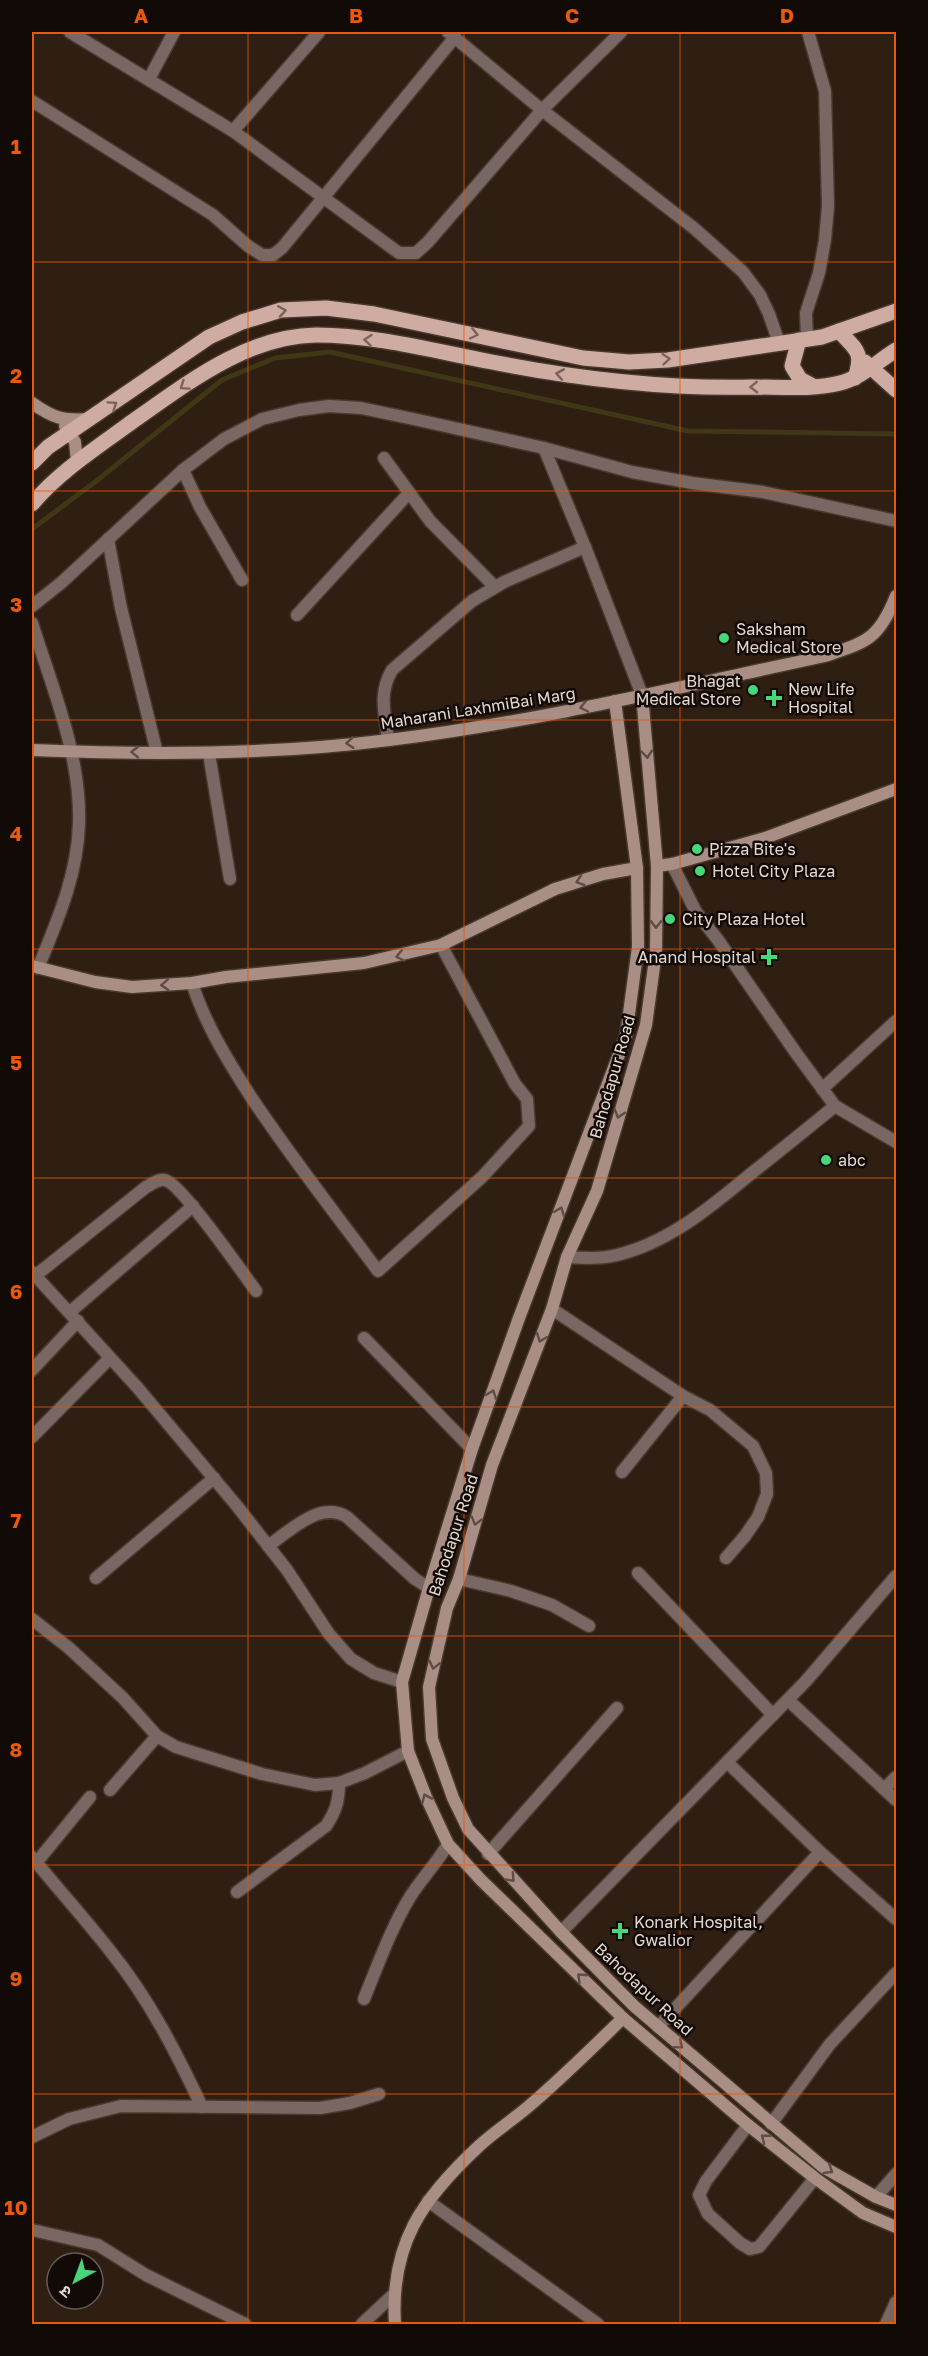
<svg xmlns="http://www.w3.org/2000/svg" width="928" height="2356" font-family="'Golos Text','Noto Sans Devanagari',sans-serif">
  <rect width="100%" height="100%" fill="#2f1e12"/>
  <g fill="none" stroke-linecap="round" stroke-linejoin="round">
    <path stroke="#403715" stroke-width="5" d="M 32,529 L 95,482 L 222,380 L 275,358 L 330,352 L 688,431 L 896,434"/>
    <defs>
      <g id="street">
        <path d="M 70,32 L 233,131 L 399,253 L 416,253 L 428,242 L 542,110 L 621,32"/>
        <path d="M 448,32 L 542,110 L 695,229 L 743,272 L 760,295 L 769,314 L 779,343"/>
        <path d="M 149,79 L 174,32"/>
        <path d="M 32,101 L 213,215 L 248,246 L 262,255 L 273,255 L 282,248 L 455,37"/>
        <path d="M 233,131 L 319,32"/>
        <path d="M 807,339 L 806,313 L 819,273 L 825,240 L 828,206 L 825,91 L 808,32"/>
        <path d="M 544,448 L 585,547 L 642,695"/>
        <path d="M 384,458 L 430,521 L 495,587"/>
        <path d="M 183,470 L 200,507 L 242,580"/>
        <path d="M 108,539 L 121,608 L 157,753"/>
        <path d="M 32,606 L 61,583 L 183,470 L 224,439 L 262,419 L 299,410 L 329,406 L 361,408 L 418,420 L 544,448 L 632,472 L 692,483 L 763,492 L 896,521"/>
        <path d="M 297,615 L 409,493"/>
        <path d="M 32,623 C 52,687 81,755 79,823 C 78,874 57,922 38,968"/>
        <path d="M 388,740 C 385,713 378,694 392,670 L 472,601 L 504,582 L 585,547"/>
        <path d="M 209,754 L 230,879"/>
        <path d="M 672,864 L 696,912 L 718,940 L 796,1053 L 835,1106 L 896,1142"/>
        <path d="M 192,983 C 205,1024 228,1061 251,1097 C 291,1157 335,1213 378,1271 L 482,1177 L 529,1126 L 527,1099 L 515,1084 L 441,945"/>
        <path d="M 822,1089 L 896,1021"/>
        <path d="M 567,1257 C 584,1258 601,1259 617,1255 C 669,1243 713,1205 753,1172 C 781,1150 808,1128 835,1106"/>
        <path d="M 32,1272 L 137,1387 L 237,1506 L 287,1570 L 329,1634 L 351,1659 L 374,1673 L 402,1682"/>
        <path d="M 35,1276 L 146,1187 C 153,1184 160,1177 167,1181 C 183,1187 242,1272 256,1291"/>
        <path d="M 552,1309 L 683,1396 L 710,1410 L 753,1446 L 766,1473 L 767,1494 L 758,1517 L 745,1536 L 726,1558"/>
        <path d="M 70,1312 L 193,1206"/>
        <path d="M 364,1338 L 472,1449"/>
        <path d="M 32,1370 L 78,1321"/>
        <path d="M 32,1437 L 110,1358"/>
        <path d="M 622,1472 L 683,1396"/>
        <path d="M 268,1546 C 290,1531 320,1500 347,1517 L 415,1579 L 429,1588"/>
        <path d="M 638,1573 L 773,1715"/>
        <path d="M 96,1578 L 214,1478"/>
        <path d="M 459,1579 L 511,1591 L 552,1605 L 589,1626"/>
        <path d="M 32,1619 L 69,1648 L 123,1698 L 157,1736 L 176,1747 L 262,1774 L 315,1785 L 339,1783 L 365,1773 L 408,1751"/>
        <path d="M 788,1700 L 896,1800"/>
        <path d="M 728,1763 L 820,1852 L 896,1919"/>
        <path d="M 884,1789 L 896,1777"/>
        <path d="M 110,1790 L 157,1736"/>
        <path d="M 488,1854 L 617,1708"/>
        <path d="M 32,1857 C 58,1889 86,1920 111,1952 C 149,1999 176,2052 202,2107"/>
        <path d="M 36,1863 L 90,1797"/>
        <path d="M 237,1892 L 326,1826 C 336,1811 339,1801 339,1783"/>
        <path d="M 561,1932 L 806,1681 L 896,1576"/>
        <path d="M 364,1999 C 378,1965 391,1928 410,1897 C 422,1878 437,1863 448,1844"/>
        <path d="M 658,2027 L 820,1852"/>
        <path d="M 771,2124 L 830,2044 L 896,1973"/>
        <path d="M 748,2125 L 706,2181 L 699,2195 L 708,2214 L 740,2243 L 750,2249 L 759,2247 L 815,2178"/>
        <path d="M 32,2137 L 69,2119 L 121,2106 L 320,2108 L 350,2103 L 379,2094"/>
        <path d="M 876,2197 L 896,2174"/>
        <path d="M 428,2201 L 598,2324"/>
        <path d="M 32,2230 L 98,2245 L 146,2275 L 245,2324"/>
        <path d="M 362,2324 L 393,2295"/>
        <path d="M 886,2324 L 896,2302"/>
      </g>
      <g id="secondary">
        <path d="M 32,403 C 53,418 63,421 89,419"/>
        <path d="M 65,426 L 75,442 L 77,462"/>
        <path d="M 642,695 L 657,866 L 656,952 L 646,1025 L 597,1191 L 567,1257 L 552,1309 L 492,1465 L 459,1579 L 447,1608 L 429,1687 L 432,1739 L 453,1798 L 468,1829 L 561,1932 L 634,2006 L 823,2167 L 876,2197 L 896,2205"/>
        <path d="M 615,701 L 637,868 L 638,947 L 626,1036 L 519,1318 L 472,1449 L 429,1588 L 402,1682 L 408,1751 L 426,1797 L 448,1844 L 481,1880 L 623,2018 L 748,2125 L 815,2178 L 863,2213 L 896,2227"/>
        <path d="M 32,750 C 151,755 270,755 389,740 C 536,722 680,687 825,656 C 867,642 879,639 896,596"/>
        <path d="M 657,866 L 672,864 L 765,838 L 896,789"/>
        <path d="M 32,966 L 95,982 L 132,987 L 192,983 L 226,977 L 364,963 L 441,945 L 555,889 L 603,874 L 637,868"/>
        <path d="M 395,2324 C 390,2244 422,2199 479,2146 C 495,2131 513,2120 529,2106 C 562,2078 592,2048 623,2018"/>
      </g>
      <g id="primary">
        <path d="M 839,331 C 856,350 864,351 855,378"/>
        <path d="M 799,340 L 792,366 L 800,379 L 813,386"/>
        <path d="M 865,362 L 896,390"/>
        <path d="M 32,463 L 48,447 L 209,337 L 242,322 L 281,310 L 326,308 L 374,314 L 583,358 L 629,362 L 668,360 L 822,337 L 896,311"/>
        <path d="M 32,504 C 59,472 95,449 129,424 C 184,386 245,336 316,335 C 375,335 434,351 492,362 C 578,379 664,389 752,387 C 780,387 813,390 840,383 C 861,378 878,361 896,350"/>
      </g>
    </defs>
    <use href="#street" stroke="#48382d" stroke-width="15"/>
    <use href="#secondary" stroke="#48382d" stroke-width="15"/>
    <use href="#primary" stroke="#48382d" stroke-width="18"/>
    <use href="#street" stroke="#786762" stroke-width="12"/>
    <use href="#secondary" stroke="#a98e86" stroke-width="12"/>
    <use href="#primary" stroke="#cfaca2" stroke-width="15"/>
  </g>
  <defs><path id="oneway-chevron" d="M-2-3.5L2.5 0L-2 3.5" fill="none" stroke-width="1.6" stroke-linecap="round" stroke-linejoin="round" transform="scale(1.5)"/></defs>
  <g stroke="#7a635c">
    <use href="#oneway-chevron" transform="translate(282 311) rotate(-9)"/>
    <use href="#oneway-chevron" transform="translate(474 334) rotate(12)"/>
    <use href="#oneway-chevron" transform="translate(368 340) rotate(-175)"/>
    <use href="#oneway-chevron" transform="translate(666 359) rotate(-5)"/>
    <use href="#oneway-chevron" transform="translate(560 374) rotate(-170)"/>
    <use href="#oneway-chevron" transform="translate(184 386) rotate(146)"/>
    <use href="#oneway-chevron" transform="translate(754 387) rotate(179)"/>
    <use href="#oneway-chevron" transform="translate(113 405) rotate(-34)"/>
  </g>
  <g stroke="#5e4c46">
    <use href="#oneway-chevron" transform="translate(584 707) rotate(168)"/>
    <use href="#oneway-chevron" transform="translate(350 743) rotate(175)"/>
    <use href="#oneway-chevron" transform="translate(135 752) rotate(-179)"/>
    <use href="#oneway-chevron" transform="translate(647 754) rotate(85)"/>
    <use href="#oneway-chevron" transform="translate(580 881) rotate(162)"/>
    <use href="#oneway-chevron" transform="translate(656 924) rotate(91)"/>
    <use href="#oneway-chevron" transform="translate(400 956) rotate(168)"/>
    <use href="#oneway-chevron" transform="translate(165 985) rotate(177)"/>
    <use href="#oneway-chevron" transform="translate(619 1114) rotate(107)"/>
    <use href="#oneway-chevron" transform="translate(560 1211) rotate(-69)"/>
    <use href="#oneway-chevron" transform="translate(541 1338) rotate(111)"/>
    <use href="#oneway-chevron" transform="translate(492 1394) rotate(-70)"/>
    <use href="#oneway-chevron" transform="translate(476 1521) rotate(106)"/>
    <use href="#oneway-chevron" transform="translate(434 1665) rotate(103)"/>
    <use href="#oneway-chevron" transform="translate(426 1798) rotate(-114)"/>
    <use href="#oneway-chevron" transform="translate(511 1878) rotate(47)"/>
    <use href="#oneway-chevron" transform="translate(581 1977) rotate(-136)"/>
    <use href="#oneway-chevron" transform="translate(679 2045) rotate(40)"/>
    <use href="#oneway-chevron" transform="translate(765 2138) rotate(-141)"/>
    <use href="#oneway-chevron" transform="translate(829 2170) rotate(32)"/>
  </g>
  <path fill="none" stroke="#e8590c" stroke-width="1.5" stroke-opacity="0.55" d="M 248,32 L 248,2324M 464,32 L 464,2324M 680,32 L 680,2324M 32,262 L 896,262M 32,491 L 896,491M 32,720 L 896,720M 32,949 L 896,949M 32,1178 L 896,1178M 32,1407 L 896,1407M 32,1636 L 896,1636M 32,1865 L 896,1865M 32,2094 L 896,2094"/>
  <g fill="#47d779" stroke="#120a06" stroke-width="2">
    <circle cx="724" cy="638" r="6"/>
    <circle cx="753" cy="690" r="6"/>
    <path d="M771 689h6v6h6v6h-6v6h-6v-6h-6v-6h6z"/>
    <circle cx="697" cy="849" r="6"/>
    <circle cx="700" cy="871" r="6"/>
    <circle cx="670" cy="919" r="6"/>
    <path d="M766 948h6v6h6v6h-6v6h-6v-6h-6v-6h6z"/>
    <circle cx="826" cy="1160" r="6"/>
    <path d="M617 1922h6v6h6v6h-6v6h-6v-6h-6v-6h6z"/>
  </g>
  <g text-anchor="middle" stroke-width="5" stroke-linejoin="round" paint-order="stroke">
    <g font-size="16" fill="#e4d8d1" stroke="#120a06" text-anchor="start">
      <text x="736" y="635">Saksham<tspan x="736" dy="18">Medical Store</tspan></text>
      <text x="741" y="687" text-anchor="end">Bhagat<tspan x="741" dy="18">Medical Store</tspan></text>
      <text x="788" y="695">New Life<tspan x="788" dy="18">Hospital</tspan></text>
      <text x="709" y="855">Pizza Bite's</text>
      <text x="712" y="877">Hotel City Plaza</text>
      <text x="682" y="925">City Plaza Hotel</text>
      <text x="756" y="963" text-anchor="end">Anand Hospital</text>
      <text x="838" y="1166">abc</text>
      <text x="634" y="1928">Konark Hospital,<tspan x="634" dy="18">Gwalior</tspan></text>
    </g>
    <g font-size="16" fill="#e4d8d1" stroke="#120a06">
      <text transform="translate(478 708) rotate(-9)" y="6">Maharani LaxhmiBai Marg</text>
      <text transform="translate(612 1077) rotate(-74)" y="6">Bahodapur Road</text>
      <text transform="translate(453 1535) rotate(-72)" y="6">Bahodapur Road</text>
      <text transform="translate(644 1989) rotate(43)" y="6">Bahodapur Road</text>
    </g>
  </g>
  <rect width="928" height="2356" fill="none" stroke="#120a06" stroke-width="66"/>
  <g transform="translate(75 2281) rotate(221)"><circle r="28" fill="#120a06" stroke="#665c57" stroke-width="1.5"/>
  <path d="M0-4.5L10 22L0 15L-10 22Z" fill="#47d779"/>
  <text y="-9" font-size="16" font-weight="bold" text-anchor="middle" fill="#e4d8d1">उ</text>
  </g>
  <rect x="33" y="33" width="862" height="2290" fill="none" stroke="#e8590c" stroke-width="2"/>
  <g font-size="20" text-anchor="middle" font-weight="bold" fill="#e8590c">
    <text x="141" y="23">A</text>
    <text x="356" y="23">B</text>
    <text x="572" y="23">C</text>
    <text x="787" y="23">D</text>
    <text x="16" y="154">1</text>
    <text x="16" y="383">2</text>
    <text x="16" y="612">3</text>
    <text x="16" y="841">4</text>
    <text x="16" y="1070">5</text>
    <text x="16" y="1299">6</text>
    <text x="16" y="1528">7</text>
    <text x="16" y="1757">8</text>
    <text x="16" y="1986">9</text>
    <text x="16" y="2215">10</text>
  </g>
</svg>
